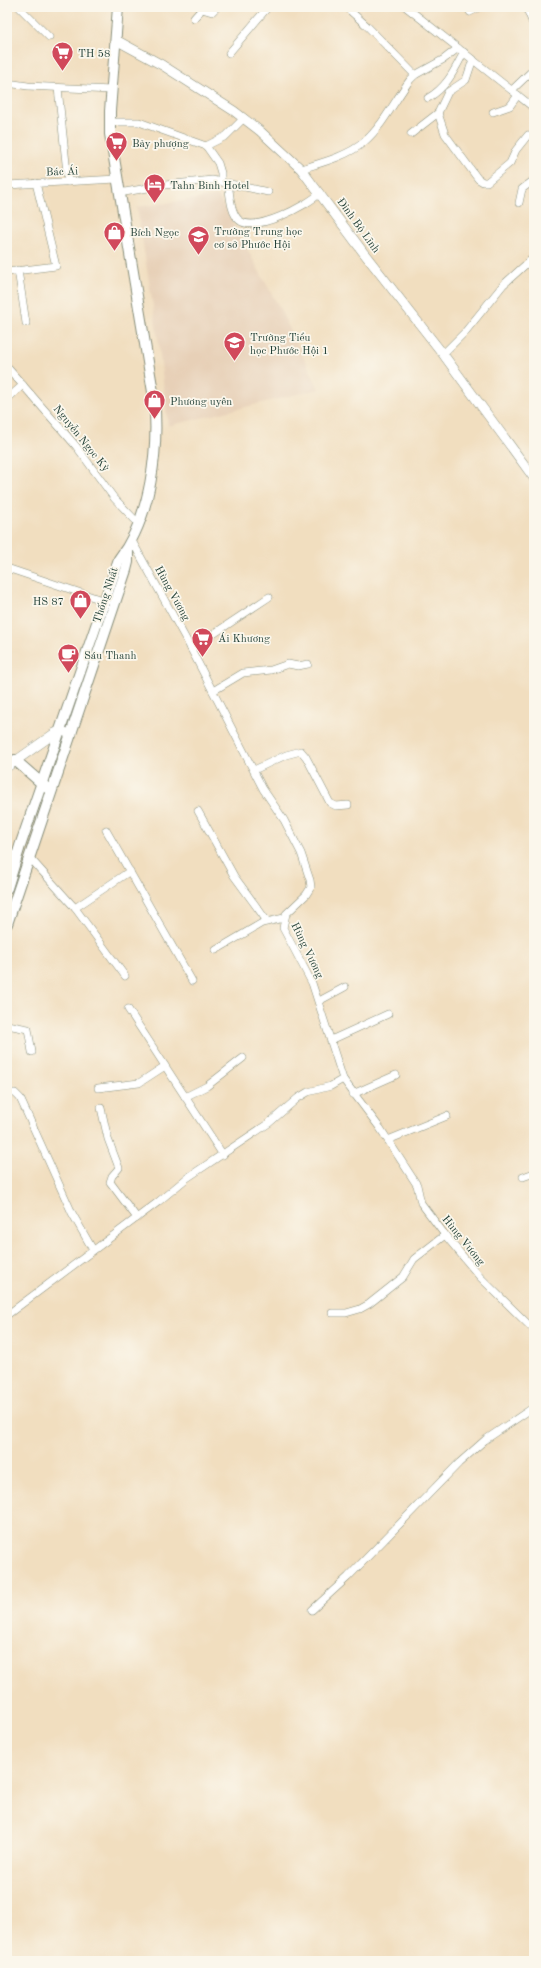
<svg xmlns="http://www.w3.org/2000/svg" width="541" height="1968" font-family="'Old Standard TT',serif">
  <rect width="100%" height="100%" fill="#fbf7ec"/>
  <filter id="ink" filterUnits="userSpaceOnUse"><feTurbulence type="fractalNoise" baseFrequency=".025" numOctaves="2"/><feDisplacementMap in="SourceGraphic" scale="8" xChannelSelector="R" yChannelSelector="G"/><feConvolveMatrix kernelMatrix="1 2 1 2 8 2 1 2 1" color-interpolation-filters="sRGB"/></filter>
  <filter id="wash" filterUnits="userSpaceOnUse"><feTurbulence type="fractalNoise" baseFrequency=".012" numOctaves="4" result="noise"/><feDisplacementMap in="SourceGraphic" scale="16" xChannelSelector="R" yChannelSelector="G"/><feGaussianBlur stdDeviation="0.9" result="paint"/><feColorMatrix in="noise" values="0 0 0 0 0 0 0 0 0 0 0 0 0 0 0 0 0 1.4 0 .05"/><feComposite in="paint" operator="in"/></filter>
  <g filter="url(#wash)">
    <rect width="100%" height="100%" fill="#f1debf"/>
    <path fill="#e7d0b7" d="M 218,196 L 279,307 L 319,389 L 168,426 L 158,338 L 137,207 Z"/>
  </g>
  <g filter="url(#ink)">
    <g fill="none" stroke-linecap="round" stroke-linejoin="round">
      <defs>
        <g id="minor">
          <path d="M 19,7 L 49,37"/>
          <path d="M 346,7 L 367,26 L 415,75"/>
          <path d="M 406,7 L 534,108"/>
          <path d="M 526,7 L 534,26"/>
          <path d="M 470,12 L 480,7"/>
          <path d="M 194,18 L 202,9 L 212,12 L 217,7"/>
          <path d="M 229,53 L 268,7"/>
          <path d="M 7,83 L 28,86 L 111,90"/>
          <path d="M 58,88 L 68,182"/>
          <path d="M 512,90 L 534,69"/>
          <path d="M 428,98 C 447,87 454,71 464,52"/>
          <path d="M 493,112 L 510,106 L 518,95"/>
          <path d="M 438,113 L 445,134 L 478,179 L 483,182 L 487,182 L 510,163 L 516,150 L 528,135"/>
          <path d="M 109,122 L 139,122 L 206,146 L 218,163 L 221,173 L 221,181"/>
          <path d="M 411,134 L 438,113 L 448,92 L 466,80 L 473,59"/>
          <path d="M 206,146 L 226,136 L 244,118"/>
          <path d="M 301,169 C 321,163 348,156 364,142 C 383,126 395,100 410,80 L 415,75 L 444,59 L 458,48"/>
          <path d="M 228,183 C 230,194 230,212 239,220 C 254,234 308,205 320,193"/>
          <path d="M 7,185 L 117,179"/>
          <path d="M 119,193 L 165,185 L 212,180 L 268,192"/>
          <path d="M 519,203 L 522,189 L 534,180"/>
          <path d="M 18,270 L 26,323"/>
          <path d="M 7,272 L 56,266 L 36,183"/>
          <path d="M 443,354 L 465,332 L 503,285 L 534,257"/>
          <path d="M 7,367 L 76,446 L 114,498 L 138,523"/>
          <path d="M 7,399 L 23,385"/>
          <path d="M 131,539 L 188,643 L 263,789 L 284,820 L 301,853 L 310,880 L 311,887 L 306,895 L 286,914 L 283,928 L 312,983 L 343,1079 L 380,1128 L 417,1185 L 421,1203 L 445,1235 L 480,1277 L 534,1330"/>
          <path d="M 7,568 L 105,601"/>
          <path d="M 191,649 L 269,597"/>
          <path d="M 213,691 L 243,673 L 271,670 L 288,664 L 298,666 L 308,664"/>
          <path d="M 254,770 L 286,755 L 301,751 L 306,757 L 330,803 L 336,806 L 348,805"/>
          <path d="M 198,811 L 234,876 L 267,921"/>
          <path d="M 106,830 L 192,981"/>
          <path d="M 30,858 L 75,908 L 125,976"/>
          <path d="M 75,908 L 130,871"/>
          <path d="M 216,950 L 262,923 L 284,918"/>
          <path d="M 319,1001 L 345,987"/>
          <path d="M 128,1009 L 223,1155"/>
          <path d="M 7,1025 L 28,1029 L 32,1052"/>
          <path d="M 331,1040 L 388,1014"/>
          <path d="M 98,1088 L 139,1083 L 165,1066"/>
          <path d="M 7,1093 L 15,1093 L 20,1098 L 72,1213 L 93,1250"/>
          <path d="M 353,1094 L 396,1075"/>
          <path d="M 185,1097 L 207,1086 L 243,1058"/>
          <path d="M 101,1108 L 108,1139 L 119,1168 L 112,1176 L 110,1182 L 137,1218"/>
          <path d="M 388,1140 L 447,1116"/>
          <path d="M 523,1177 L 534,1173"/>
          <path d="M 332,1313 L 346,1313 L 360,1309 L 369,1304 L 403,1277 L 414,1259 L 445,1235"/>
          <path d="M 7,1315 L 158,1202 L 187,1178 L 269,1123 L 298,1098 L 308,1092 L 331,1086 L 343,1079"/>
          <path d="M 312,1610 L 348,1577 L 459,1463 L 485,1440 L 534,1407"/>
        </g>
        <g id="tertiary">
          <path d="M 116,40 L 162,65 L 234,111 L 260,131 L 301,169 L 363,252 L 443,354 L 534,478"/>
          <path d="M 7,767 L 55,733 L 60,731 L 72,734"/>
        </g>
        <g id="secondary">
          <path d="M 15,760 L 47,788"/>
          <path d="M 7,888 L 20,846 L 119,559 C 151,518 159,449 154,398 L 110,134 L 110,111 L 118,7"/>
          <path d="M 7,924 L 126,570 L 128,562 L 128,547"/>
        </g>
      </defs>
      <use href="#minor" stroke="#888e7a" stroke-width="8"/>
      <use href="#tertiary" stroke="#888e7a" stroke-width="10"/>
      <use href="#secondary" stroke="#888e7a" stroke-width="12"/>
      <use href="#minor" stroke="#fff" stroke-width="7"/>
      <use href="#tertiary" stroke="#fff" stroke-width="9"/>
      <use href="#secondary" stroke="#fff" stroke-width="10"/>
    </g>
  </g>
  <defs>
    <symbol id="supermarket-pin" viewBox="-11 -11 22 30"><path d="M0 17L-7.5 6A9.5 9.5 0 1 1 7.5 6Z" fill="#d1495b" stroke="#fbf7ec"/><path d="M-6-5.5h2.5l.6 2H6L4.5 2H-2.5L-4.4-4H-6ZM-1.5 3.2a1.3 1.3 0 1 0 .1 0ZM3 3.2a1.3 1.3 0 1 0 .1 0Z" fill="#fff"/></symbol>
    <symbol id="hotel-pin" viewBox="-11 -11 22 30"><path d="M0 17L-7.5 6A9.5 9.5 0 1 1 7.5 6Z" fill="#d1495b" stroke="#fbf7ec"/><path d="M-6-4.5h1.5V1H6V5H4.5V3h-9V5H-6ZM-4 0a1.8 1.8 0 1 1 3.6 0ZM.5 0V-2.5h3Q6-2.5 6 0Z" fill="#fff"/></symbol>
    <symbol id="shop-pin" viewBox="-11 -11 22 30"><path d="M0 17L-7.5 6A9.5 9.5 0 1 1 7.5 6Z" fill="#d1495b" stroke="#fbf7ec"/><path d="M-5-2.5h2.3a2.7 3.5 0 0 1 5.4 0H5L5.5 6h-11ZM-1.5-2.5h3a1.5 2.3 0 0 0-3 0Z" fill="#fff"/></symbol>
    <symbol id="school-pin" viewBox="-11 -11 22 30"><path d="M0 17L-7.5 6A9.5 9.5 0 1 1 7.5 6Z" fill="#d1495b" stroke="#fbf7ec"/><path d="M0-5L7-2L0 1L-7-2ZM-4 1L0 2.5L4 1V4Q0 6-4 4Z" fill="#fff"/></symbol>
    <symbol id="cafe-pin" viewBox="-11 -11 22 30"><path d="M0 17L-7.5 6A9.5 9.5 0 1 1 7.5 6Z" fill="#d1495b" stroke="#fbf7ec"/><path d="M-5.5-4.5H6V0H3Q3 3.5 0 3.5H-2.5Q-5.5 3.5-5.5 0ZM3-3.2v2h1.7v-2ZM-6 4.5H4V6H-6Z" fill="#fff"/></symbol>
  </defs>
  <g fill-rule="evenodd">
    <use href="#supermarket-pin" x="50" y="40" width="25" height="34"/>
    <use href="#supermarket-pin" x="104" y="130" width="25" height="34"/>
    <use href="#hotel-pin" x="142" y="172" width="25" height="34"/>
    <use href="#shop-pin" x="102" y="220" width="25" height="34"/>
    <use href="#school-pin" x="186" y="224" width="25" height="34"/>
    <use href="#school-pin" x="222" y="330" width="25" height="34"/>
    <use href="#shop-pin" x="142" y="388" width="25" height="34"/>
    <use href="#shop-pin" x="68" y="588" width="25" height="34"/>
    <use href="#supermarket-pin" x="190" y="626" width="25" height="34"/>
    <use href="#cafe-pin" x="56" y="642" width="25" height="34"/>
  </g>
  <g text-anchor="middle" stroke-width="3.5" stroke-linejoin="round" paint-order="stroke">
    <g font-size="11" fill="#1f3d34" stroke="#fbf7ec" text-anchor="start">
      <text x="78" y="57">TH 58</text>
      <text x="132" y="147">Bảy phượng</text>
      <text x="170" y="189">Tahn Binh Hotel</text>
      <text x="214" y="235">Trường Trung học<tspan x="214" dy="13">cơ sở Phước Hội</tspan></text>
      <text x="130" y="236">Bích Ngọc</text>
      <text x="250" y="341">Trường Tiểu<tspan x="250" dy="13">học Phước Hội 1</tspan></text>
      <text x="170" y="405">Phương uyên</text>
      <text x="64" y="605" text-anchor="end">HS 87</text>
      <text x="218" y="642">Ái Khương</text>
      <text x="84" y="659">Sáu Thanh</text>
    </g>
    <g font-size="11" fill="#1f3d34" stroke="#fbf7ec">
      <text transform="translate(62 171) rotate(-2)" y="4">Bác Ái</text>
      <text transform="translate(359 225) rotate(54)" y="4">Đinh Bộ Lĩnh</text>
      <text transform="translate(82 438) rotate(51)" y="4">Nguyễn Ngọc Kỳ</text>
      <text transform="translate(173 593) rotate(61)" y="4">Hùng Vương</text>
      <text transform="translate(105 595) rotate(-72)" y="4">Thống Nhất</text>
      <text transform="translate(308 950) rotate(64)" y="4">Hùng Vương</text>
      <text transform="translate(464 1240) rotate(51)" y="4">Hùng Vương</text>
    </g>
  </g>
  <rect width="541" height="1968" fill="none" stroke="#fbf7ec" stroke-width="24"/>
</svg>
